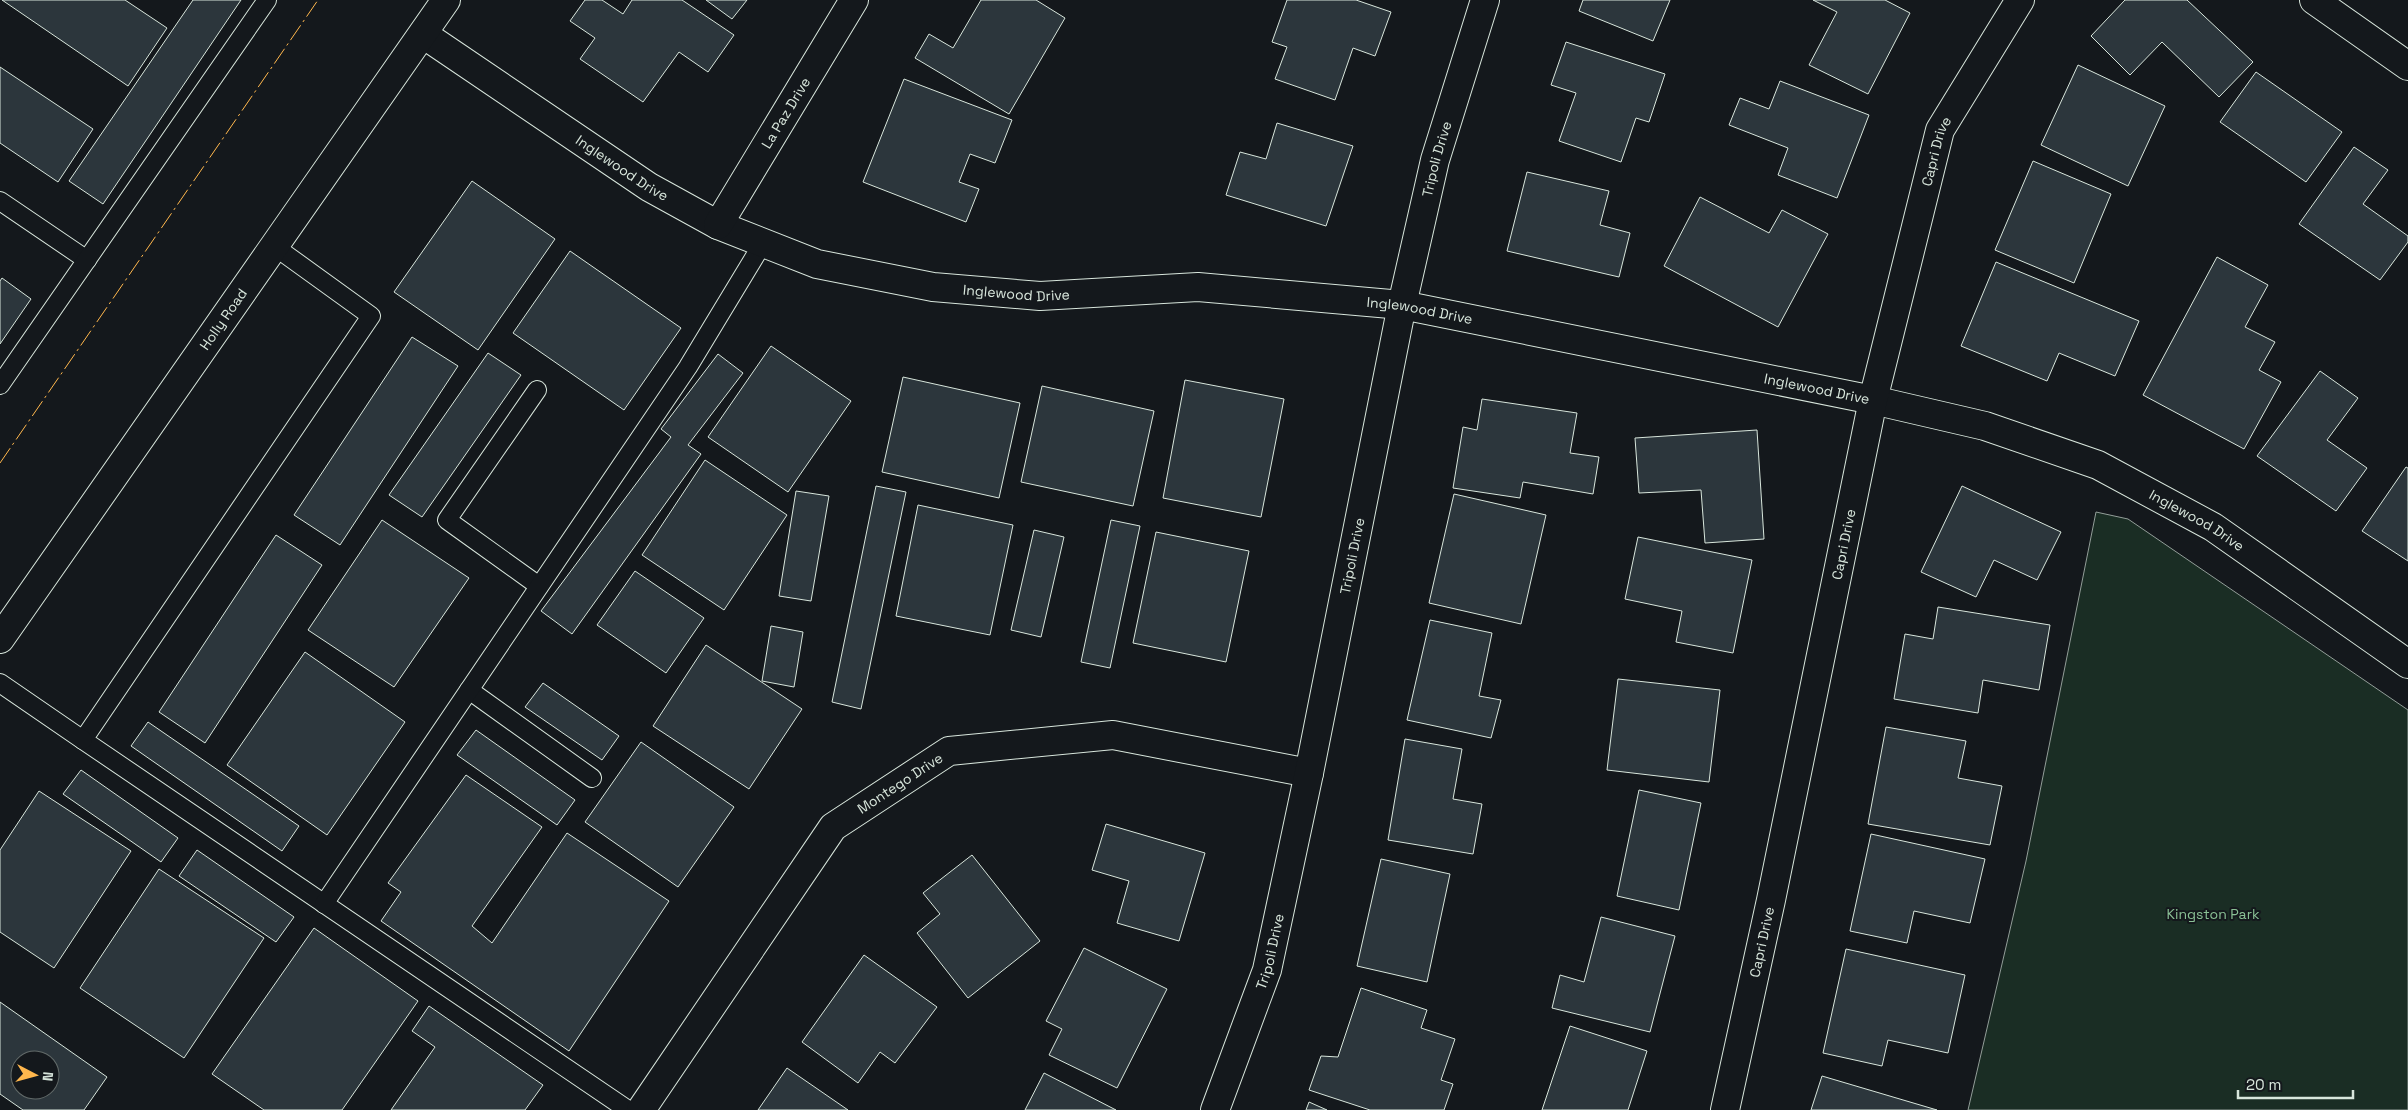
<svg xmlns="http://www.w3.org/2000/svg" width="2408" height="1110" font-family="'Space Grotesk',sans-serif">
  <rect width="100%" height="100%" fill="#14181c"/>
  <path fill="#1a2d24" stroke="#939e99" d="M 2096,512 L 2128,519 L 2408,710 L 2408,1110 L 1968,1110 L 2026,861 Z"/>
  <g fill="#2c363c" stroke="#d8e6dc" fill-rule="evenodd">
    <path d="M 2,0 L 125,0 L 167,28 L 128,86 Z"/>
    <path d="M 193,0 L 241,0 L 103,204 L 69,181 Z"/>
    <path d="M 585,0 L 602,0 L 623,14 L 632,0 L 682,0 L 734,35 L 708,72 L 679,52 L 643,102 L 580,59 L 595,38 L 570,21 Z"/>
    <path d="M 706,0 L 747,0 L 732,19 Z"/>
    <path d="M 981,0 L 1036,0 L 1065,18 L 1009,114 L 915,58 L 929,34 L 953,48 Z"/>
    <path d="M 1287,0 L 1356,0 L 1391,12 L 1375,56 L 1353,48 L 1335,100 L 1275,79 L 1287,47 L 1272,42 Z"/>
    <path d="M 1583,0 L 1670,0 L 1653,41 L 1579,11 Z"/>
    <path d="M 1813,0 L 1885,0 L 1910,13 L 1868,94 L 1809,65 L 1837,12 Z"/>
    <path d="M 2125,0 L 2187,0 L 2253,62 L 2219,97 L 2162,42 L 2130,75 L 2091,36 Z"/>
    <path d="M 1566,42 L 1665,74 L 1649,122 L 1636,118 L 1621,162 L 1559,141 L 1576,93 L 1551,85 Z"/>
    <path d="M 2078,65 L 2165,106 L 2128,186 L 2041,145 Z"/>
    <path d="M 0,67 L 93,129 L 58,182 L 0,143 Z"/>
    <path d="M 2256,72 L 2342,132 L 2306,182 L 2220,122 Z"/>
    <path d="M 904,79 L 1012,120 L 995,163 L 970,154 L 959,182 L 979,189 L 966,222 L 863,182 Z"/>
    <path d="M 1780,81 L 1869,115 L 1837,198 L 1778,175 L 1788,148 L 1729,125 L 1740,98 L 1769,109 Z"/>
    <path d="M 1277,123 L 1353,146 L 1326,226 L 1226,195 L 1240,152 L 1266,159 Z"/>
    <path d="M 2354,147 L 2388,170 L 2363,204 L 2408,236 L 2408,242 L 2380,280 L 2299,224 Z"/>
    <path d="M 2033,161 L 2111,194 L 2074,283 L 1995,250 Z"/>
    <path d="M 1527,172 L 1609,191 L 1600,225 L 1630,233 L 1619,277 L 1507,251 Z"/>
    <path d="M 472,181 L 555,239 L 478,350 L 394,292 Z"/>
    <path d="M 1700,197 L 1769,233 L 1782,210 L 1828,234 L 1778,327 L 1664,266 Z"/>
    <path d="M 570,251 L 681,328 L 624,410 L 513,333 Z"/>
    <path d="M 2217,257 L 2268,285 L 2245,327 L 2275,342 L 2259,370 L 2281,382 L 2244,449 L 2143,395 Z"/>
    <path d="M 1996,262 L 2139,321 L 2115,376 L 2059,353 L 2047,381 L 1961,346 Z"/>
    <path d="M 2,278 L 31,299 L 0,344 L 0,281 Z"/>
    <path d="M 412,337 L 458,366 L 340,545 L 294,515 Z"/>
    <path d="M 771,346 L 851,401 L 788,492 L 708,437 Z"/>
    <path d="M 488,353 L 521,375 L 422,517 L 389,495 Z"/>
    <path d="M 718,354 L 743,373 L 688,445 L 701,454 L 572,634 L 541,611 L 671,437 L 661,429 Z"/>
    <path d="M 2320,371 L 2358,398 L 2327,440 L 2367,468 L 2336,511 L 2257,456 Z"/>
    <path d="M 903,377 L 1020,403 L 999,498 L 882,472 Z"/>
    <path d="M 1185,380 L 1284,399 L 1261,517 L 1163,498 Z"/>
    <path d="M 1042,386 L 1154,411 L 1133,506 L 1021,482 Z"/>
    <path d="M 1482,399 L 1577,413 L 1570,453 L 1599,457 L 1593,494 L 1523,482 L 1520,498 L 1453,488 L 1463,427 L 1477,430 Z"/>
    <path d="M 1757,430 L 1764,539 L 1705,543 L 1701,490 L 1639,493 L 1635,438 Z"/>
    <path d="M 705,460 L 787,515 L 724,610 L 642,555 Z"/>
    <path d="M 2406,467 L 2408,468 L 2408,561 L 2362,531 Z"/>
    <path d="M 876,486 L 906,492 L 861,709 L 832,702 Z"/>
    <path d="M 1962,486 L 2061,532 L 2037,580 L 1994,560 L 1976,597 L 1921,572 Z"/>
    <path d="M 796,491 L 829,496 L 811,601 L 779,596 Z"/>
    <path d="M 1454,494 L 1546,515 L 1521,624 L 1429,603 Z"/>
    <path d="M 918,505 L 1013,525 L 990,635 L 896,616 Z"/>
    <path d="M 382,520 L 469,578 L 394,687 L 308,630 Z"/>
    <path d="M 1111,520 L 1140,526 L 1110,668 L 1081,662 Z"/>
    <path d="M 1034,530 L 1064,537 L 1041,637 L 1011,630 Z"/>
    <path d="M 1156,532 L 1249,551 L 1226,662 L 1133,643 Z"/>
    <path d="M 276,535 L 322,565 L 205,743 L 159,712 Z"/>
    <path d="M 1638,537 L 1752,560 L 1733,653 L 1676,642 L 1682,611 L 1625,599 Z"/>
    <path d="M 635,571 L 704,618 L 666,673 L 597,625 Z"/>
    <path d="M 1938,607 L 2050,625 L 2039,690 L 1983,680 L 1978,713 L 1894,699 L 1905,634 L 1933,639 Z"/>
    <path d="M 1430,620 L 1492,633 L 1479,696 L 1501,700 L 1491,738 L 1407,720 Z"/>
    <path d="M 771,626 L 803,632 L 794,687 L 762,681 Z"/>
    <path d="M 706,645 L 802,709 L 749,789 L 653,726 Z"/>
    <path d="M 305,652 L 405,722 L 327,835 L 227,765 Z"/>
    <path d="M 1618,679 L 1720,690 L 1709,782 L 1607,770 Z"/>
    <path d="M 543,683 L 619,736 L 602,760 L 525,707 Z"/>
    <path d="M 148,722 L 299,826 L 282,851 L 131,746 Z"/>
    <path d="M 1886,727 L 1966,741 L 1958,778 L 2002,786 L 1990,845 L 1868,824 Z"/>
    <path d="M 476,730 L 575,800 L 557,825 L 457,755 Z"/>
    <path d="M 1405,739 L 1462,749 L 1453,799 L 1482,804 L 1473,854 L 1388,840 Z"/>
    <path d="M 641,742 L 734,807 L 678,887 L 585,822 Z"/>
    <path d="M 81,770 L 178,838 L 161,862 L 63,794 Z"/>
    <path d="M 466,775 L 542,827 L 472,926 L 492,943 L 567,833 L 669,901 L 569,1051 L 381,921 L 401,892 L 388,883 Z"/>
    <path d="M 1639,790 L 1701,803 L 1679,910 L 1617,896 Z"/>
    <path d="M 39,791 L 131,851 L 54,968 L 0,932 L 0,850 Z"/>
    <path d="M 1106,824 L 1205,853 L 1179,941 L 1117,923 L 1129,881 L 1092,870 Z"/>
    <path d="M 1871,834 L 1985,859 L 1970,923 L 1914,911 L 1907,943 L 1850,931 Z"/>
    <path d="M 197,850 L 294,917 L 276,942 L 179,876 Z"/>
    <path d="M 972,855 L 1040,941 L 968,998 L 917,933 L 940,914 L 923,893 Z"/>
    <path d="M 1381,859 L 1450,874 L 1427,982 L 1357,966 Z"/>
    <path d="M 159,869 L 264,938 L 184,1058 L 80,988 Z"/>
    <path d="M 1601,917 L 1675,936 L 1650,1032 L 1552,1008 L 1560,975 L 1584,982 Z"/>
    <path d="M 314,928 L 418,1001 L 342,1110 L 264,1110 L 212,1074 Z"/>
    <path d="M 1084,948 L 1167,989 L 1117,1088 L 1049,1055 L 1062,1029 L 1046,1021 Z"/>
    <path d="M 1846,949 L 1965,975 L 1948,1053 L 1888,1040 L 1882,1066 L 1823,1053 Z"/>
    <path d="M 864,955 L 937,1007 L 895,1063 L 880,1052 L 858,1083 L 802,1042 Z"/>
    <path d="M 1361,988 L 1427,1010 L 1421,1028 L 1455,1039 L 1441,1080 L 1453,1084 L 1444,1110 L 1370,1110 L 1309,1090 L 1321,1056 L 1338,1057 Z"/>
    <path d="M 0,1002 L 107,1077 L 84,1110 L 23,1110 L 0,1094 ZM 20,1060 L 50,1060 L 50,1090 L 20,1090 Z"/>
    <path d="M 429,1006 L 543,1085 L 525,1110 L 391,1110 L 435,1047 L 412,1031 Z"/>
    <path d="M 1570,1026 L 1647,1051 L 1628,1110 L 1542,1110 Z"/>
    <path d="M 787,1068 L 848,1110 L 758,1110 Z"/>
    <path d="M 1044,1073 L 1116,1110 L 1025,1110 Z"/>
    <path d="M 1822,1076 L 1937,1110 L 1811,1110 Z"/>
    <path d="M 1309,1102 L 1327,1110 L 1306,1110 Z"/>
  </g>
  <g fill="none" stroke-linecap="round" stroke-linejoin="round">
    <defs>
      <g id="lane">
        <path d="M 0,201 L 87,260"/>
        <path d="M 274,246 L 371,316 L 83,740 L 628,1110"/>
        <path d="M 0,385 L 267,0"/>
        <path d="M 537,390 L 447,520 L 539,586"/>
        <path d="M 0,683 L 83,740"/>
        <path d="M 469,690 L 592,778"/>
        <path d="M 324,904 L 688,367 L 763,243"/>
      </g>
      <g id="street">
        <path d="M 2314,0 L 2408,66"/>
        <path id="s1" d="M 423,34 L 649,187 L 718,225 L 817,264 L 933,287 L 1040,296 L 1198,287 L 1402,305 L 1873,400 L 1985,426 L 2098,465 L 2213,527 L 2408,664"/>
        <path id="s2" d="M 718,225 L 854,0"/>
        <path id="s3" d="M 641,1110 L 833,827 L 949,751 L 1113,735 L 1309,773"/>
        <path id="s4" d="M 1215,1110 L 1267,970 L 1309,773 L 1402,305 L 1435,160 L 1485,0"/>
        <path id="s5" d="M 1725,1110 L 1771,900 L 1873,400 L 1940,130 L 2020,0"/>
      </g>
      <g id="secondary">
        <path id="s6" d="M 0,639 L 446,0"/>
      </g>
    </defs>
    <use href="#lane" stroke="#d8e6dc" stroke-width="20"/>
    <use href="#street" stroke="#d8e6dc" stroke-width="30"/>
    <use href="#secondary" stroke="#d8e6dc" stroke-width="30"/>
    <use href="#lane" stroke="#14181c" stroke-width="18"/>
    <use href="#street" stroke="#14181c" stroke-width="28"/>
    <use href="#secondary" stroke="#14181c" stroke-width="28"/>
    <path stroke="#ffb74d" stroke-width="1" stroke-dasharray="18 4 2.5 4" stroke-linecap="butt" d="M 0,463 L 318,0"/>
  </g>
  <g text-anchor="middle" stroke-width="4" stroke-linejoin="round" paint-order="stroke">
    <g font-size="14" fill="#d8e6dc" stroke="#14181c">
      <text dy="5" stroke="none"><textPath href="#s2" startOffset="131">La Paz Drive</textPath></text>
      <text dy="5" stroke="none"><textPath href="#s5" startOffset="982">Capri Drive</textPath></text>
      <text dy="5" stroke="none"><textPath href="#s4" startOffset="978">Tripoli Drive</textPath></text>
      <text dy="5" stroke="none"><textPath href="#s1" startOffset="240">Inglewood Drive</textPath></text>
      <text dy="5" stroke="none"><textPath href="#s1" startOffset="660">Inglewood Drive</textPath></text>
      <text dy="5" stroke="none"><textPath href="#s1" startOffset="1065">Inglewood Drive</textPath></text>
      <text dy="5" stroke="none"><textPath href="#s6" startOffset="390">Holly Road</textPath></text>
      <text dy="5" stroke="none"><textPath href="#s1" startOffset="1470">Inglewood Drive</textPath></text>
      <text dy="5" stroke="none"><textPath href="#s1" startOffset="1875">Inglewood Drive</textPath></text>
      <text dy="5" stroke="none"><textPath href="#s5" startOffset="578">Capri Drive</textPath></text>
      <text dy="5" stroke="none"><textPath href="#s4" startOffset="572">Tripoli Drive</textPath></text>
      <text dy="5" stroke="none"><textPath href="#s3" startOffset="422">Montego Drive</textPath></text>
      <text dy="5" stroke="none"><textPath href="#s5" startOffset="172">Capri Drive</textPath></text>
      <text dy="5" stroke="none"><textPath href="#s4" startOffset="168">Tripoli Drive</textPath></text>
    </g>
    <g font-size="14" fill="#8ac095" stroke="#14181c">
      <text x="2213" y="919">Kingston Park</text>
    </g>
  </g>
  <g transform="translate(35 1075) rotate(96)"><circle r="24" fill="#14181c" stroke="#626a69"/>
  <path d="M0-4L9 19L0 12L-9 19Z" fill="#ffb74d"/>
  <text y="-8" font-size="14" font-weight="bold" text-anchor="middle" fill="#d8e6dc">N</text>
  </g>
  <path d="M2238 1090v8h115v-8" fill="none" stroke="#d8e6dc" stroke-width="2.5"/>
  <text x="2246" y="1090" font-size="15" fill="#d8e6dc" stroke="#14181c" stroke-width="4" paint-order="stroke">20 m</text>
</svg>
